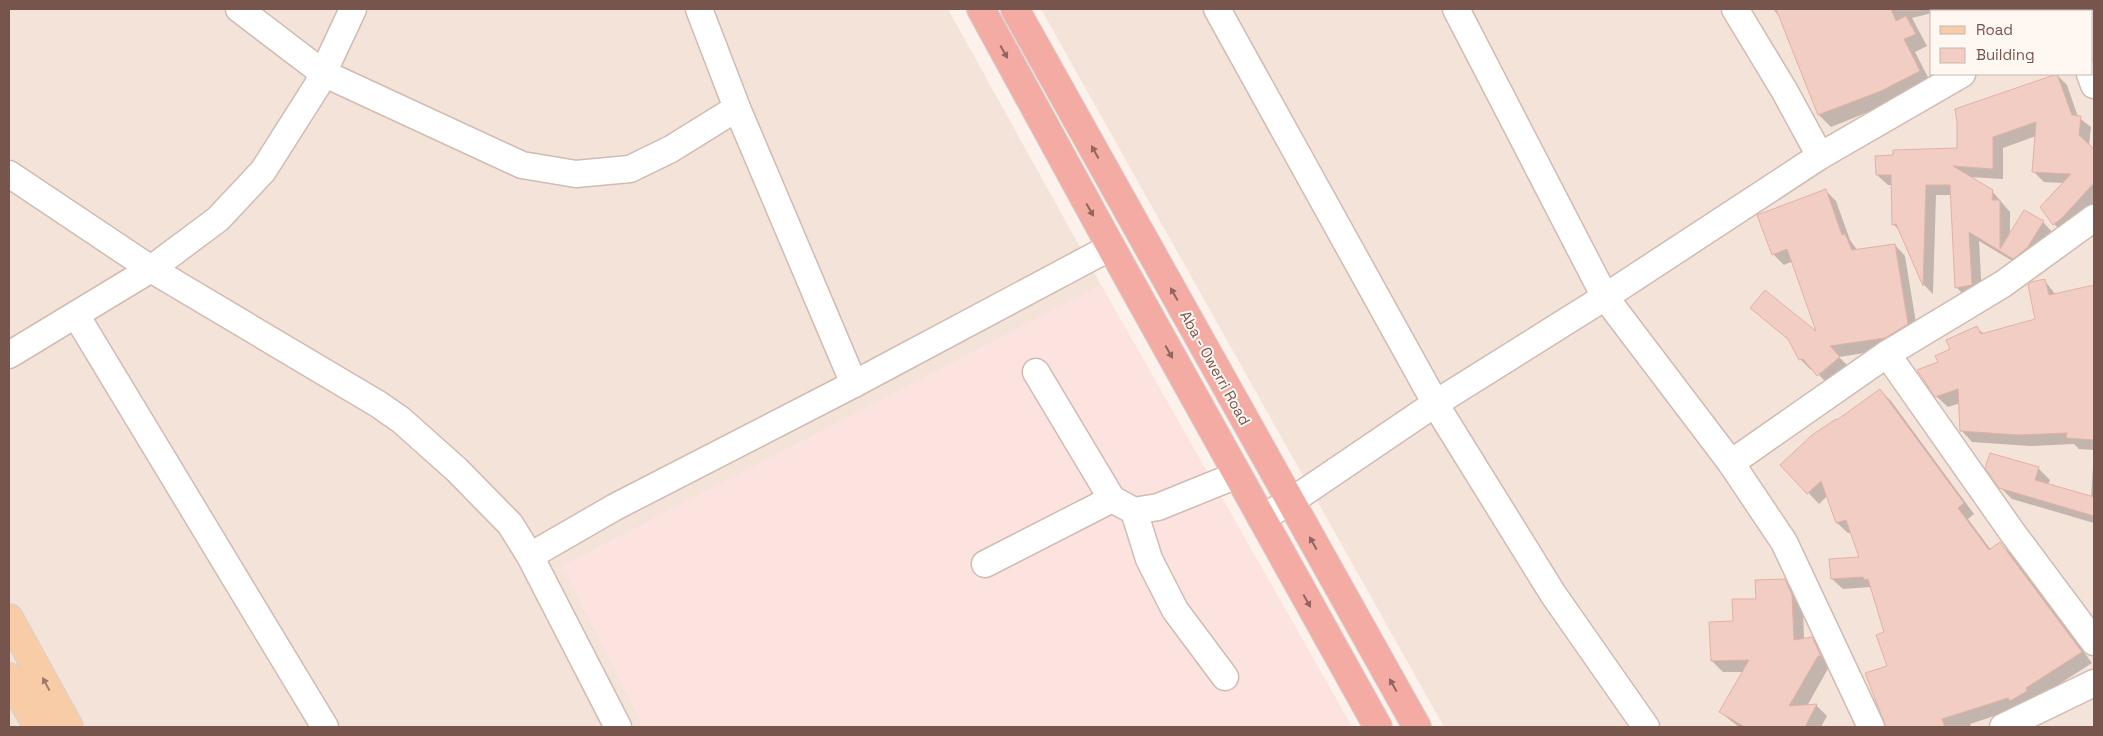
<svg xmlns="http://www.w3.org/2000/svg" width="2103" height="736" font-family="'Space Grotesk',sans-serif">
  <rect width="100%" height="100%" fill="#fcf2eb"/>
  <g fill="#f4e3d9" fill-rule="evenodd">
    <path d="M 9,9 L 948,9 L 1101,285 L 1352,727 L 9,727 Z"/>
    <path d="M 1041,9 L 2094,9 L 2094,727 L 1444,727 ZM 1932,11 L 2092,11 L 2092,74 L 1932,74 Z"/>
  </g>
  <path fill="#fce3df" d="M 1101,285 L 1352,727 L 643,727 L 562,566 Z"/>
  <g fill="#0003">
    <path d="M 1773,9 L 1931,9 L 1932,13 L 1912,18 L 1927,46 L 1915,52 L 1931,83 L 1893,102 L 1831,127 L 1819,115 L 1780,17 Z"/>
    <path d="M 1989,9 L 2033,9 L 2033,11 L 1991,11 Z"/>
    <path d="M 2057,75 L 2067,85 L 2078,117 L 2091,127 L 2089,146 L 2094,151 L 2094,205 L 2065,234 L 2054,224 L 2064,183 L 2044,182 L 2033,171 L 2036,136 L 2003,148 L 2003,179 L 1968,177 L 1992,191 L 2010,212 L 2010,235 L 2043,222 L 2053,233 L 2024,268 L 1979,241 L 1982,296 L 1967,298 L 1956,287 L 1952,195 L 1936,195 L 1933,294 L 1924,285 L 1900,231 L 1893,224 L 1892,185 L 1888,185 L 1877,175 L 1958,149 Z"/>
    <path d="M 1825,190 L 1836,201 L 1850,240 L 1858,251 L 1895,245 L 1905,256 L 1918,335 L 1896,348 L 1839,357 L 1850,368 L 1829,385 L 1813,369 L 1811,370 L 1800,359 L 1791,342 L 1763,318 L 1819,335 L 1793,261 L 1784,265 L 1773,254 Z"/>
    <path d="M 2044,280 L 2056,295 L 2094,286 L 2094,523 L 2012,499 L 2000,487 L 2038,468 L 2050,480 L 2048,485 L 2091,498 L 2094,450 L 2079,449 L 2074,444 L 2030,446 L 1972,442 L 1961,430 L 1960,403 L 1948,407 L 1936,396 L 1940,363 L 1952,349 L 1977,328 L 1984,334 L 2037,320 Z"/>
    <path d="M 1880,390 L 1891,401 L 1974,514 L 1968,519 L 1991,550 L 2000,543 L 2011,554 L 2092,663 L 2036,699 L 2018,708 L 1970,724 L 1971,727 L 1906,727 L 1938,717 L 1889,667 L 1886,633 L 1871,587 L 1843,589 L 1832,579 L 1861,558 L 1852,532 L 1848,533 L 1837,523 L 1828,495 L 1819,504 L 1782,465 Z"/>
    <path d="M 1785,581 L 1796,592 L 1803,607 L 1804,640 L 1812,638 L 1823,649 L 1829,667 L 1807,706 L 1816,705 L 1827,716 L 1821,727 L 1739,727 L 1720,712 L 1744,672 L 1723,672 L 1712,661 L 1734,622 L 1757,600 Z"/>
  </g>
  <g fill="#f1cdc3" stroke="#e3b1a3">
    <path d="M 1776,9 L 1891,9 L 1896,21 L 1906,16 L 1916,34 L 1904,39 L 1920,71 L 1881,91 L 1818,115 Z"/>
    <path d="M 2057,74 L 2072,115 L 2081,116 L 2079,135 L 2094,149 L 2094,183 L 2062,218 L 2053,225 L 2040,207 L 2071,174 L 2032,172 L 2036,122 L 1993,137 L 1993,169 L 1953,166 L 1993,190 L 1992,200 L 2000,200 L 2000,249 L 2024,210 L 2044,221 L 2027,248 L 2013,259 L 1969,232 L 1972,285 L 1955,288 L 1950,185 L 1926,185 L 1923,286 L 1896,224 L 1892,225 L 1891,175 L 1876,175 L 1875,156 L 1893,155 L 1893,150 L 1957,148 L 1957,122 L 1955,109 Z"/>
    <path d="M 1826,189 L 1842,235 L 1845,234 L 1852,250 L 1895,244 L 1908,324 L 1885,338 L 1830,346 L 1840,357 L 1817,376 L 1803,359 L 1799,360 L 1788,339 L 1750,308 L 1765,290 L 1816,331 L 1787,249 L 1772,255 L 1757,215 Z"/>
    <path d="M 2045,279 L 2049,295 L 2094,285 L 2094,440 L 2066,438 L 2067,433 L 2018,435 L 1960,431 L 1958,389 L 1935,397 L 1917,370 L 1938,362 L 1935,356 L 1950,349 L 1946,340 L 1977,326 L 1981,334 L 2035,319 L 2028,285 L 2031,282 Z"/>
    <path d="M 1880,389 L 1964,503 L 1958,508 L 1989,550 L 2000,542 L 2082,652 L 2026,688 L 2027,691 L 2010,701 L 2008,698 L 1942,719 L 1945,727 L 1886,727 L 1865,673 L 1887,666 L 1876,635 L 1884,632 L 1868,579 L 1864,580 L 1863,577 L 1831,579 L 1829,559 L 1859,557 L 1846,520 L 1836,523 L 1821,481 L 1807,494 L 1780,465 L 1812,435 L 1836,419 L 1837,420 Z"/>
    <path d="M 1990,453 L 2039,467 L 2035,480 L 2094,497 L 2094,516 L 1999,488 L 1985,468 Z"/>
    <path d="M 1785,579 L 1792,595 L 1794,640 L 1812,637 L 1821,656 L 1818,656 L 1789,706 L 1817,704 L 1805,727 L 1745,727 L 1719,712 L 1749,660 L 1711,661 L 1709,622 L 1733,621 L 1732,599 L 1756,599 L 1755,580 Z"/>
  </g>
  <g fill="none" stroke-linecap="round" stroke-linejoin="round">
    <defs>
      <g id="minor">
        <path d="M 239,9 L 323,73 L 522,165 L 576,174 L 630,169 L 671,149 L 737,108"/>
        <path d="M 699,9 L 737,108 L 854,384"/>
        <path d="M 1217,9 L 1442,415 L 1553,594 L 1646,727"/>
        <path d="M 1456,9 L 1605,297 L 1731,463 L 1784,542 L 1871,727"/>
        <path d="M 1735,9 L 1784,90 L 1820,156"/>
        <path d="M 2070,11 L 2076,9"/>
        <path d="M 2090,74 L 2094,85"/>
        <path d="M 9,174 L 151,269 L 378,404 L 401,420 L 457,470 L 510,524 L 530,556 L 618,727"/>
        <path d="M 76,315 L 325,727"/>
        <path d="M 1887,354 L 2012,532 L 2094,642"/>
        <path d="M 9,355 L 151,269 L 218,219 L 263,171 L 317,86 L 353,9"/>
        <path d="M 1036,372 L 1112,499 L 1134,511 L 1158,507 L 1237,475"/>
        <path d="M 1731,463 L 1887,354 L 2003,284 L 2094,218"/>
        <path d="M 1134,511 L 1149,559 L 1175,610 L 1225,677"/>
        <path d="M 1261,518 L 1290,502 L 1436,403 L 1605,297 L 1820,156 L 1962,74"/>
        <path d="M 530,556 L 615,507 L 854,384 L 1111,247"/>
        <path d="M 985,564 L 1112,499"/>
        <path d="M 2003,727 L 2094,683"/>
      </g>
      <g id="major">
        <path d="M 9,618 L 69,727"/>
        <path d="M 9,677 L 38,727"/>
      </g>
      <g id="highway">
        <path d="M 981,9 L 1111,247 L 1378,727"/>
        <path d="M 1015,9 L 1417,727"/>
      </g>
    </defs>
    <use href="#minor" stroke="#d1bbb2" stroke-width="29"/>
    <use href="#major" stroke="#d9cfcd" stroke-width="30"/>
    <use href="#highway" stroke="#d9cfcd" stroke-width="30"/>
    <use href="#minor" stroke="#fff" stroke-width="26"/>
    <use href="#major" stroke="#f8cca6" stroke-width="28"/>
    <use href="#highway" stroke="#f4aba4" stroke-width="28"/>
  </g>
  <defs><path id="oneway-solid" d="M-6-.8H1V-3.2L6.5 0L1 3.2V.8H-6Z" transform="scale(1.25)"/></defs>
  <g fill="#90665e">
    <use href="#oneway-solid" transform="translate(1004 52) rotate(61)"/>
    <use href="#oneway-solid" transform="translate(1095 152) rotate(-119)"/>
    <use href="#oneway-solid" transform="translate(1090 210) rotate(61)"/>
    <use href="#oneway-solid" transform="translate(1174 294) rotate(-119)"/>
    <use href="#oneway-solid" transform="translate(1169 352) rotate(61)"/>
    <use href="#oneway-solid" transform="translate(1313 543) rotate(-119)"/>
    <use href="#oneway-solid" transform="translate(1307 601) rotate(61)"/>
    <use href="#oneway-solid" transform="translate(1393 685) rotate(-119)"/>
  </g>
  <use fill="#9e7968" href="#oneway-solid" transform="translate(46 684) rotate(-118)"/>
  <g text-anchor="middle" stroke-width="4" stroke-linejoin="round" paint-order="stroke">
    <g font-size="15" fill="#77554d" stroke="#fff7f1">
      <text transform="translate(1215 368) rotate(61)" y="5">Aba - Owerri Road</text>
    </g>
  </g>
  <rect width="2103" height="736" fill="none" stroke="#77554d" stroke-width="20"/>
  <rect x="1930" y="10" width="162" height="65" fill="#fff7f1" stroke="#c9b6af"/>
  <rect x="1940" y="26" width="25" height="8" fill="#f8cca6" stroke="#c9b6af"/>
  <text x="1976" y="35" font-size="15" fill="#77554d">Road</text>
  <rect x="1940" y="48" width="25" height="15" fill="#f1cdc3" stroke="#c9b6af"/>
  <text x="1976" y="60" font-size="15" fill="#77554d">Building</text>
</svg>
